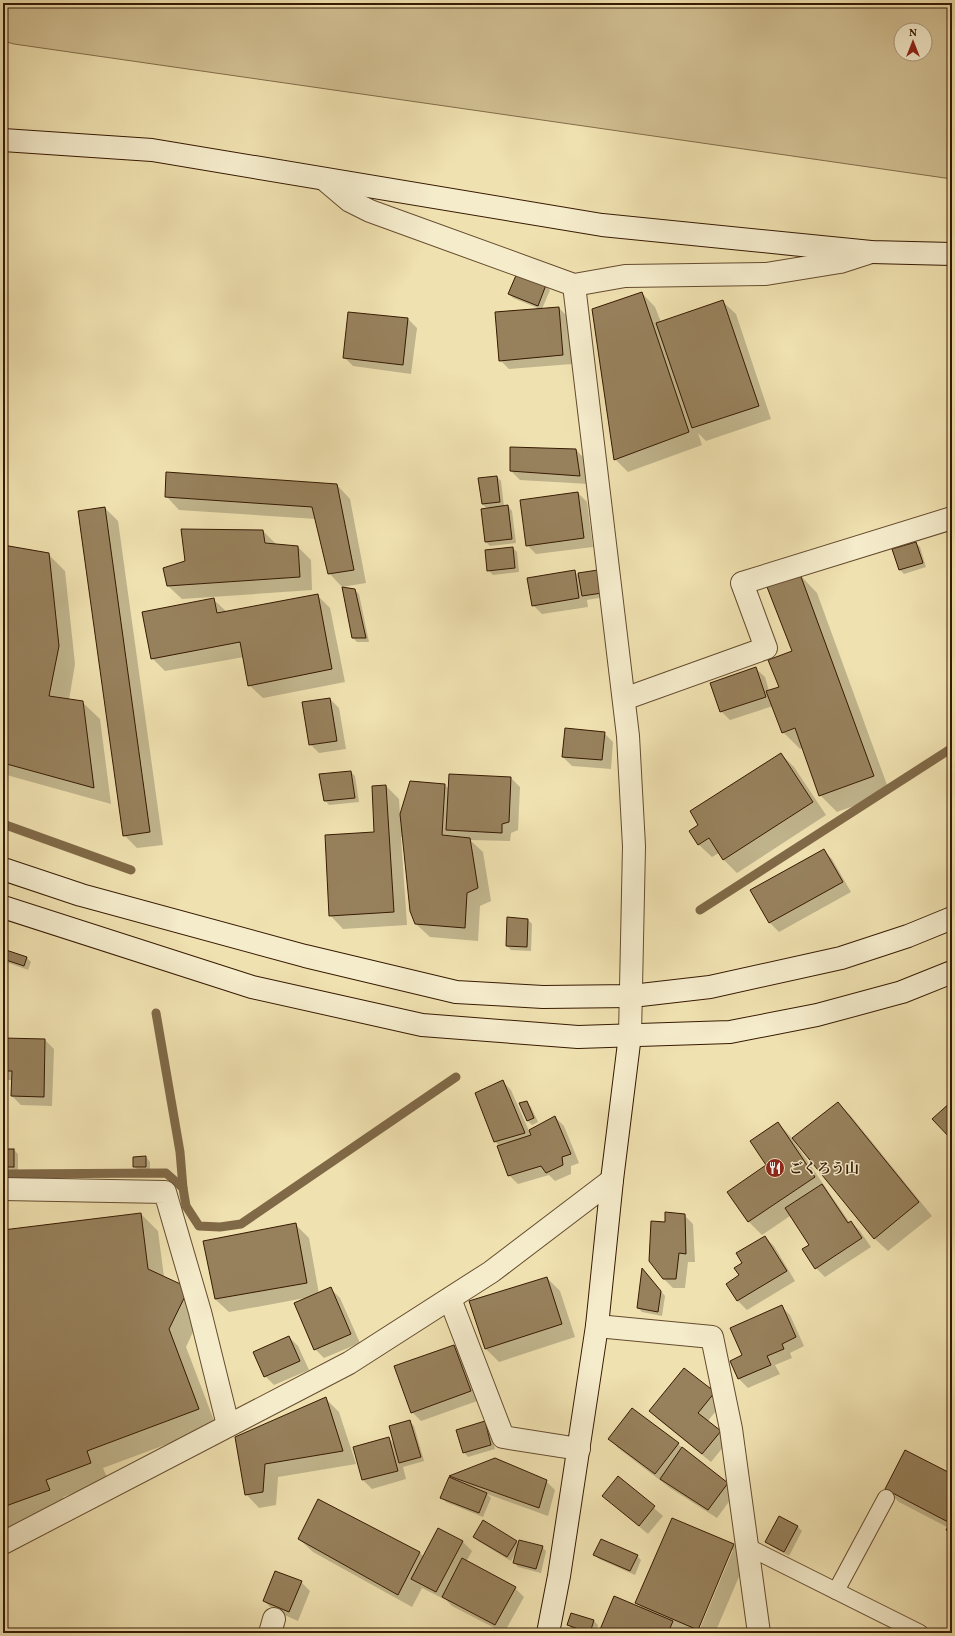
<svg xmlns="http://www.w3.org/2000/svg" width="955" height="1636" font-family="Vollkorn,'Noto Serif JP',serif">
  <rect width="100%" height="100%" fill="#f0e1b0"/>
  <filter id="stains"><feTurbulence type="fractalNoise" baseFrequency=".005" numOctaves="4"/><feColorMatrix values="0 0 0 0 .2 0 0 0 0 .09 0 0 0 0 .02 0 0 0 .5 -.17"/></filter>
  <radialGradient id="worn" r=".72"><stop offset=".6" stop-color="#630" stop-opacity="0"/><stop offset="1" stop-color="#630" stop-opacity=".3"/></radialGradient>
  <path fill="#d1bf92" stroke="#846c4a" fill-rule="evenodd" d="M 3,3 L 952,3 L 952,179 L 14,44 L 3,41 ZM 901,30 L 925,30 L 925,54 L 901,54 Z"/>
  <g fill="#0003">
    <path d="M 546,286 L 550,290 L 542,309 L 559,308 L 568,317 L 572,364 L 509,369 L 500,360 L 540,309 L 513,298 L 509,294 Z"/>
    <path d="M 642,293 L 655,307 L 661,322 L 722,301 L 736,314 L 771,419 L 706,441 L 698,433 L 702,445 L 628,472 L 615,459 Z"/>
    <path d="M 349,313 L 408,319 L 417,328 L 411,374 L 353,366 L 344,357 Z"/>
    <path d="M 576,450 L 585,459 L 589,484 L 520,480 L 511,471 Z"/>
    <path d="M 3,459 L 6,483 L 3,483 Z"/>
    <path d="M 497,477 L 501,481 L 504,507 L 508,506 L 512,511 L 516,543 L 490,546 L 486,542 L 482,510 L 488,509 L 482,504 Z"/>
    <path d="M 337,485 L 350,499 L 366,583 L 342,587 L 329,573 L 316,519 L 179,510 L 166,496 Z"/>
    <path d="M 578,493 L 587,502 L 593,547 L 536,554 L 527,545 Z"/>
    <path d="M 105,508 L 118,521 L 163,845 L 137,848 L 124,835 Z"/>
    <path d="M 263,531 L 276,544 L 298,547 L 311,560 L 312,590 L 182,599 L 168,586 L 186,562 Z"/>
    <path d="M 916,543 L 920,547 L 926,567 L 904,574 L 900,570 L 893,550 Z"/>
    <path d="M 3,546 L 48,554 L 65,571 L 75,664 L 69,700 L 82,702 L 100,719 L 111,804 L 3,774 Z"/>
    <path d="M 513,548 L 517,552 L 519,572 L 493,575 L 488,570 Z"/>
    <path d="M 574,572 L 605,597 L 587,600 L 588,607 L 542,614 L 533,605 Z"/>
    <path d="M 800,575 L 817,593 L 890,793 L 837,812 L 820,795 L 803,748 L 800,749 L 783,732 L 773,706 L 730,720 L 721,711 L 756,669 L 765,677 L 769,691 L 780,687 L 793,652 Z"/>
    <path d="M 355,590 L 359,594 L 369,642 L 357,642 L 353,638 Z"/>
    <path d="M 317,595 L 330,608 L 345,682 L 263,698 L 249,685 L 244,657 L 165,671 L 152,658 L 214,600 L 227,612 Z"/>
    <path d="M 330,699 L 339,708 L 346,749 L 319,753 L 310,744 Z"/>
    <path d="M 604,733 L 613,742 L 611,769 L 572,766 L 563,757 Z"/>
    <path d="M 781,754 L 794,767 L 826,815 L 737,873 L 724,860 L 719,853 L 712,857 L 698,844 L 700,825 Z"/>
    <path d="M 351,772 L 355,776 L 359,802 L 329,805 L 325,800 Z"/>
    <path d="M 511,778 L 520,787 L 518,830 L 511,833 L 510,841 L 470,840 L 483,852 L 491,901 L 480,906 L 478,941 L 430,937 L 416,924 L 403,837 L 401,837 L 407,925 L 343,929 L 330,915 L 375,833 L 386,786 L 399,799 L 400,816 L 445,785 L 449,789 Z"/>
    <path d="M 823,850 L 832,859 L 851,892 L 779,932 L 770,923 L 751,890 Z"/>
    <path d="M 528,920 L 532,924 L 531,951 L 511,950 L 507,946 Z"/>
    <path d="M 3,950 L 27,958 L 31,962 L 28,970 L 3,961 Z"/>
    <path d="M 3,1039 L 45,1040 L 54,1049 L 52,1106 L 21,1105 L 12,1096 L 12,1080 L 3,1080 Z"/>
    <path d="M 502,1081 L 511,1090 L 529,1131 L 555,1117 L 564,1126 L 579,1163 L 571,1166 L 571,1174 L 555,1181 L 549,1175 L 518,1184 L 509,1175 L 499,1146 L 495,1141 Z"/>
    <path d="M 527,1102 L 531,1107 L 538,1122 L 532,1125 L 527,1120 Z"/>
    <path d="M 838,1103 L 851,1116 L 932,1216 L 888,1251 L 874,1238 Z"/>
    <path d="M 778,1123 L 791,1137 L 850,1223 L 851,1222 L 860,1231 L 871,1247 L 825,1277 L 816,1268 L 811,1245 L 790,1216 L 762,1235 L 749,1222 L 729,1192 L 768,1166 Z"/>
    <path d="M 3,1150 L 14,1150 L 18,1154 L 18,1171 L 3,1171 Z"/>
    <path d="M 146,1157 L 150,1162 L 150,1171 L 139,1171 L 134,1166 Z"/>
    <path d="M 141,1214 L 158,1231 L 164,1277 L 205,1306 L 186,1347 L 216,1426 L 103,1468 L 108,1480 L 63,1497 L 66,1507 L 3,1531 L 3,1231 Z"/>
    <path d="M 684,1215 L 693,1224 L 695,1262 L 688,1262 L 685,1288 L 673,1288 L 664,1279 L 666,1223 Z"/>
    <path d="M 295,1224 L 309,1238 L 319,1294 L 331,1289 L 340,1298 L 360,1343 L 324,1358 L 315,1349 L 305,1298 L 229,1312 L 215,1299 L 204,1241 Z"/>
    <path d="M 765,1237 L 774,1246 L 795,1281 L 747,1310 L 738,1301 L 727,1284 L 740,1276 L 743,1264 Z"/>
    <path d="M 646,1273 L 665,1296 L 662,1316 L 642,1312 L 638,1308 Z"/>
    <path d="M 547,1278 L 560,1291 L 575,1337 L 499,1362 L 486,1349 Z"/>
    <path d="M 781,1306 L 790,1315 L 804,1346 L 790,1353 L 792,1358 L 775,1365 L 780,1374 L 748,1388 L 739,1379 L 731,1361 L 743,1356 Z"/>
    <path d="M 289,1337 L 298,1346 L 309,1370 L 274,1385 L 265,1376 Z"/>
    <path d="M 454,1346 L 463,1355 L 480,1400 L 421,1421 L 412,1412 Z"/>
    <path d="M 684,1369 L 723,1402 L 708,1421 L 729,1440 L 711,1462 L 659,1420 L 650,1411 Z"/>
    <path d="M 326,1399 L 339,1412 L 356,1464 L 278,1477 L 276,1505 L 259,1508 L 246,1494 L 236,1438 Z"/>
    <path d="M 410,1422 L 414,1426 L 424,1461 L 403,1467 L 406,1479 L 372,1489 L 363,1480 L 389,1438 L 395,1445 Z"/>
    <path d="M 484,1423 L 489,1427 L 495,1449 L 468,1457 L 464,1452 Z"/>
    <path d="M 610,1439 L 678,1444 L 727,1483 L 736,1492 L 717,1518 L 670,1488 L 618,1448 Z"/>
    <path d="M 952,1475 L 952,1534 L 948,1530 L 949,1528 L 899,1502 L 886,1489 Z"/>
    <path d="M 451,1476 L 546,1481 L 555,1490 L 548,1516 L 487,1494 L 491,1498 L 483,1517 L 446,1502 L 442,1497 L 456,1481 Z"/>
    <path d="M 618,1477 L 663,1516 L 648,1534 L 603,1496 Z"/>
    <path d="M 780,1517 L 798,1527 L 802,1531 L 789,1556 L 771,1546 L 767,1542 Z"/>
    <path d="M 672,1519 L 734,1545 L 747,1558 L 715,1633 L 698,1633 L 733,1550 L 731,1550 L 696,1633 L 690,1633 L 682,1630 L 680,1633 L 601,1633 L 600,1632 L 643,1609 L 636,1602 Z"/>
    <path d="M 438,1529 L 463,1542 L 472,1551 L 466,1562 L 515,1588 L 524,1597 L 504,1633 L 452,1606 L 446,1600 L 422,1588 L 412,1607 L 313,1552 L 299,1539 L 420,1553 L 424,1557 Z"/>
    <path d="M 474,1537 L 516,1541 L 519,1544 L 542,1547 L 546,1551 L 541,1573 L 518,1567 L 514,1562 L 515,1554 L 511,1561 L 478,1541 Z"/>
    <path d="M 595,1555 L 637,1556 L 641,1560 L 635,1575 L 599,1559 Z"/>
    <path d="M 301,1582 L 310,1591 L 298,1621 L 273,1610 L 264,1601 Z"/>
    <path d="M 572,1614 L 594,1621 L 598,1625 L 596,1633 L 584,1633 L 573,1629 L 569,1625 Z"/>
  </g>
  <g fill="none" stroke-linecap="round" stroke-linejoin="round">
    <g stroke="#806947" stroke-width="9">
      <path d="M 3,824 L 131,870"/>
      <path d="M 700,910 L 952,748"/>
      <path d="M 156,1013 L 180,1152 L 183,1188 L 186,1206 L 199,1226 L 220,1227 L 241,1224 L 456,1077"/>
      <path d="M 3,1174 L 166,1173 L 183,1188"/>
    </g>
  </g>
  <g fill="#97815c" stroke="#371a02">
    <path d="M 517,273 L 546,285 L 538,306 L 508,294 Z"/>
    <path d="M 642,292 L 689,432 L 614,460 L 592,309 Z"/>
    <path d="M 723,300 L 759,406 L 692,428 L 656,323 Z"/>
    <path d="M 559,307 L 563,355 L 499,361 L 495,312 Z"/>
    <path d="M 348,312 L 408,318 L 403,365 L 343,358 Z"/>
    <path d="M 510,447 L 576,449 L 580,476 L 510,471 Z"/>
    <path d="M 166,472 L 337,484 L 354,570 L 328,574 L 312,507 L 165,497 Z"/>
    <path d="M 497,476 L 500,502 L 482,504 L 478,478 Z"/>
    <path d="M 578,492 L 584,538 L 526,546 L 520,500 Z"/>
    <path d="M 508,505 L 512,539 L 485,542 L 481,509 Z"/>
    <path d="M 105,507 L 150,832 L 123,836 L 78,511 Z"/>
    <path d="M 181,529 L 263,530 L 265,543 L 298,546 L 300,577 L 167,586 L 163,568 L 185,561 Z"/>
    <path d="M 916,542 L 923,563 L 899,570 L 892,549 Z"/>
    <path d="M 3,545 L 49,553 L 59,646 L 49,696 L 83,701 L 94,788 L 3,763 Z"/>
    <path d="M 513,547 L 515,568 L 487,571 L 485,550 Z"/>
    <path d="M 575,570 L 579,598 L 532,606 L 527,578 Z"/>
    <path d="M 598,570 L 602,593 L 582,596 L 578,573 Z"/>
    <path d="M 800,574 L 874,776 L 819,796 L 795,728 L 782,733 L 766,691 L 779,687 L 768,660 L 792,651 L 767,587 Z"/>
    <path d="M 342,587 L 355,589 L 366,638 L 352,638 Z"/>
    <path d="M 318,594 L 332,669 L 248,686 L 240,642 L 151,659 L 142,612 L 214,598 L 217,613 Z"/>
    <path d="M 756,667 L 766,697 L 720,712 L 710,683 Z"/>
    <path d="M 330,698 L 337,741 L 309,745 L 302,702 Z"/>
    <path d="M 565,728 L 605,732 L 602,760 L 562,757 Z"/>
    <path d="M 781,753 L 813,802 L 723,860 L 709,838 L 698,845 L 689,831 L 698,825 L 690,811 Z"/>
    <path d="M 351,771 L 355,798 L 324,801 L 319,774 Z"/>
    <path d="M 449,774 L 511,777 L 509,822 L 502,824 L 502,833 L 446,830 Z"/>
    <path d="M 410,781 L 445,784 L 442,835 L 470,838 L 478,888 L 467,893 L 465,928 L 415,924 L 410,911 L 400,814 Z"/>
    <path d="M 386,785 L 394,912 L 329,916 L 325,835 L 374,832 L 372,786 Z"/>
    <path d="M 824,849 L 843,882 L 769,923 L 750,890 Z"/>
    <path d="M 507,917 L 528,919 L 527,947 L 506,946 Z"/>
    <path d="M 3,949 L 27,957 L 24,966 L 3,959 Z"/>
    <path d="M 3,1038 L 45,1039 L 44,1097 L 11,1096 L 12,1071 L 3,1071 Z"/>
    <path d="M 503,1080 L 525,1133 L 494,1142 L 475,1093 Z"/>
    <path d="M 527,1101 L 534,1118 L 527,1121 L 519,1103 Z"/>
    <path d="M 952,1101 L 952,1140 L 932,1119 Z"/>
    <path d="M 838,1102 L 919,1202 L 874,1239 L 792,1138 Z"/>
    <path d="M 555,1116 L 571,1154 L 562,1157 L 563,1165 L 546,1173 L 541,1166 L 508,1176 L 497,1146 L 531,1135 L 529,1130 Z"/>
    <path d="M 778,1122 L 815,1177 L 748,1222 L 727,1192 L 766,1165 L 750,1141 Z"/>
    <rect x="3" y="1149" width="11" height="18"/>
    <path d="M 146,1156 L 146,1167 L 133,1167 L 133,1157 Z"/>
    <path d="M 822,1184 L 848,1223 L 851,1221 L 862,1238 L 815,1269 L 802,1249 L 809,1245 L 785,1208 Z"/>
    <path d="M 665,1212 L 685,1214 L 686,1254 L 679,1253 L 676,1279 L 663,1279 L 649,1261 L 651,1221 L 665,1222 Z"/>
    <path d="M 141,1213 L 148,1269 L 189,1288 L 169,1329 L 199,1409 L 87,1451 L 91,1463 L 46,1480 L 50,1490 L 3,1507 L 3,1230 Z"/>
    <path d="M 296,1223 L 307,1283 L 215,1299 L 203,1241 Z"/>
    <path d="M 765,1236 L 787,1271 L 737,1301 L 726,1284 L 739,1275 L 734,1268 L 742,1263 L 736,1253 Z"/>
    <path d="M 642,1268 L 661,1291 L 658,1312 L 637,1308 Z"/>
    <path d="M 547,1277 L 562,1324 L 485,1349 L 469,1301 Z"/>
    <path d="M 331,1287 L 351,1334 L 314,1350 L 294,1303 Z"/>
    <path d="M 782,1305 L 796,1337 L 782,1344 L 784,1349 L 767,1356 L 771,1365 L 738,1379 L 730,1361 L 742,1355 L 730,1328 Z"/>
    <path d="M 289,1336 L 300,1361 L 264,1377 L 253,1352 Z"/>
    <path d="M 454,1345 L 471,1391 L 411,1413 L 394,1366 Z"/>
    <path d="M 684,1368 L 715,1392 L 698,1413 L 721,1431 L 702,1454 L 649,1411 Z"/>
    <path d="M 326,1397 L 343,1451 L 265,1464 L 263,1492 L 245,1495 L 235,1437 Z"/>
    <path d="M 632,1408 L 679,1443 L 655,1474 L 608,1439 Z"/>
    <path d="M 410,1420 L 421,1457 L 399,1463 L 389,1426 Z"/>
    <path d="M 485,1421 L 491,1445 L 463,1453 L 456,1430 Z"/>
    <path d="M 389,1437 L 398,1471 L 362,1480 L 353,1447 Z"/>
    <path d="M 682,1447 L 728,1483 L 708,1510 L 660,1479 Z"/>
    <path d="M 905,1450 L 952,1474 L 952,1533 L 946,1530 L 950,1523 L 885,1489 Z"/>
    <path d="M 495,1458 L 547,1480 L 539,1508 L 449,1476 Z"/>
    <path d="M 618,1476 L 655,1506 L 639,1526 L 602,1496 Z"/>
    <path d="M 449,1477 L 487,1493 L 479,1513 L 440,1498 Z"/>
    <path d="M 318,1499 L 420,1552 L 398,1595 L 298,1539 Z"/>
    <path d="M 779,1516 L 798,1526 L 784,1552 L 765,1542 Z"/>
    <path d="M 672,1518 L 734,1544 L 698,1630 L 635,1603 Z"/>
    <path d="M 483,1520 L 517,1541 L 507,1557 L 473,1537 Z"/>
    <path d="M 438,1528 L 463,1541 L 436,1592 L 411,1579 Z"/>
    <path d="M 601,1539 L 638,1555 L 630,1571 L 593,1555 Z"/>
    <path d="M 519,1540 L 543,1546 L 536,1569 L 513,1563 Z"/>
    <path d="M 462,1558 L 516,1587 L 495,1625 L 442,1597 Z"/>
    <path d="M 275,1571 L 302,1581 L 289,1612 L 263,1601 Z"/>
    <path d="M 614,1596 L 673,1621 L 668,1633 L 599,1632 Z"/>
    <path d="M 571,1613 L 594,1620 L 590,1633 L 567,1625 Z"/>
  </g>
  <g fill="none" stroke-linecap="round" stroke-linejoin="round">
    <defs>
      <g id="lane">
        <path d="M 748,1547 L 920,1633"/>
        <path d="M 836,1591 L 886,1498"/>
      </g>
      <g id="street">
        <path d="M 324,179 L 350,201 L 370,211 L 574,285 L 625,276 L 766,274 L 840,262 L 871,252"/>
        <path d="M 574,285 L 628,736 L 634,846 L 630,1035"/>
        <path d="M 624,699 L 766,648 L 742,583 L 952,518"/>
        <path d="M 3,1189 L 165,1192 L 200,1312 L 228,1425"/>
        <path d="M 450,1299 L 503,1437 L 579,1449"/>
        <path d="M 597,1326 L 712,1337 L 731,1429 L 759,1633"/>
        <path d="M 3,1543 L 349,1363 L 491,1272 L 612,1180"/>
        <path d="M 270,1633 L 274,1619"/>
      </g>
      <g id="secondary">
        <path d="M 3,140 L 152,150 L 602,225 L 871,252 L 952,254"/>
        <path d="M 3,869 L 81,895 L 305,956 L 456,992 L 543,997 L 632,996 L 710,987 L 841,958 L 908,936 L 952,918"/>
        <path d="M 3,907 L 252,987 L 422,1025 L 578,1037 L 730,1032 L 817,1015 L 902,992 L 952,972"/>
        <path d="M 548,1633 L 559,1576 L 597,1326 L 612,1180 L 630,1035"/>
      </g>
    </defs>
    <use href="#lane" stroke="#654c2e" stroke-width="18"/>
    <use href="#street" stroke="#654c2e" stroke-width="24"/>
    <use href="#secondary" stroke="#371a02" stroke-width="24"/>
    <use href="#lane" stroke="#f5eccc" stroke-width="16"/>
    <use href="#street" stroke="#f5eccc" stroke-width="22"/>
    <use href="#secondary" stroke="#f5eccc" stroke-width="22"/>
  </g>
  <defs>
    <symbol id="restaurant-disc" viewBox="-11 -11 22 22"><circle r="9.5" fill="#8f2418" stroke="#f5eccc"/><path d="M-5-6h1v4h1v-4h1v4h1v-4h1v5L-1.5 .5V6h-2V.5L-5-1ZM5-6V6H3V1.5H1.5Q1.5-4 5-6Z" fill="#fff"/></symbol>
  </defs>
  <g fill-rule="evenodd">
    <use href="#restaurant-disc" x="764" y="1157" width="22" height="22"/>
  </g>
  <g text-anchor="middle" stroke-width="3" stroke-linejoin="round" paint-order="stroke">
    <g font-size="14" font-weight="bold" fill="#371a02" stroke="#f5eccc" text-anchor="start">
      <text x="789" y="1173">ごくろう山</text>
    </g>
  </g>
  <rect width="955" height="1636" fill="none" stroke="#f0e1b0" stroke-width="16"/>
  <rect x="4" y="4" width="947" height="1628" fill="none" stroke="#371a02" stroke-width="2"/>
  <rect x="8" y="8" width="939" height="1620" fill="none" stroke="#371a02"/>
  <g transform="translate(913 42)"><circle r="19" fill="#f5eccc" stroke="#a9987b"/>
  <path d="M0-3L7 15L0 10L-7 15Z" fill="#8f2418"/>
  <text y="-6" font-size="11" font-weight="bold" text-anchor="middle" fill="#371a02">N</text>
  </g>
  <rect width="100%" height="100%" filter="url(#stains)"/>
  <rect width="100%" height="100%" fill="url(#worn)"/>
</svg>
